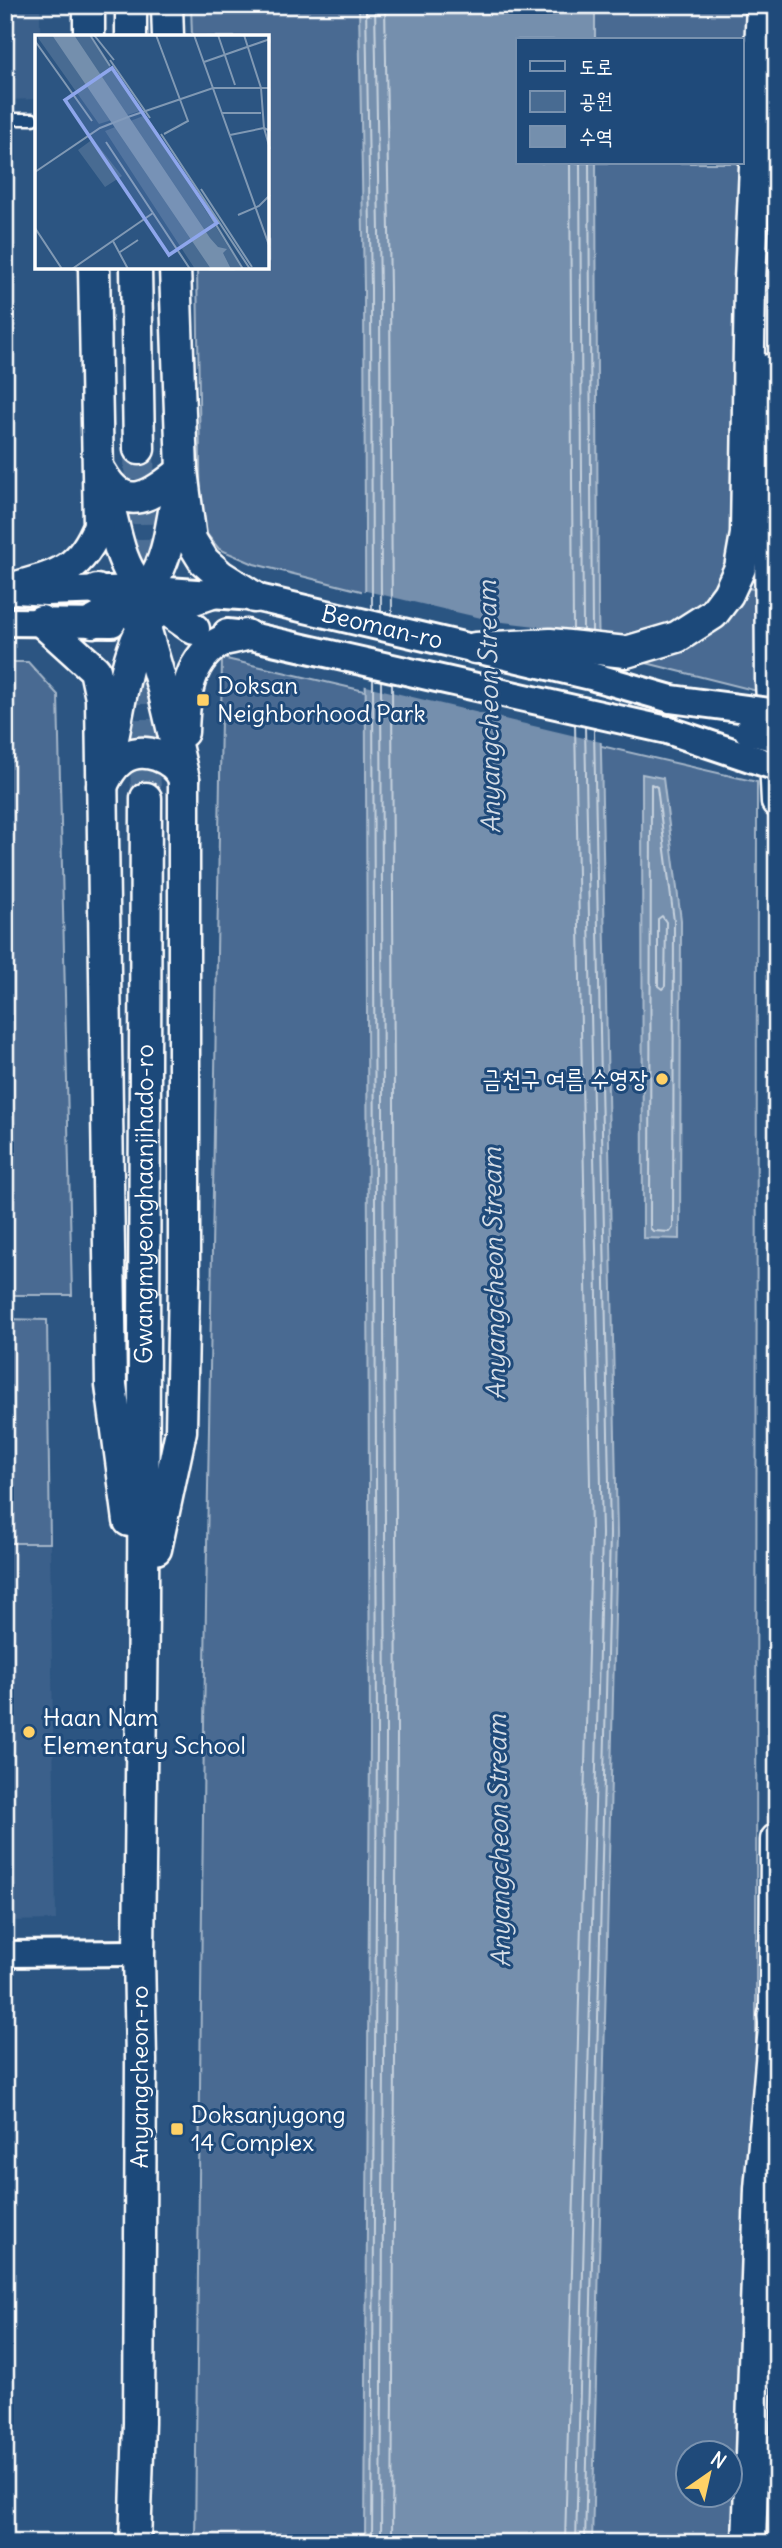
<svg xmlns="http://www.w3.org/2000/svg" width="782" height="2548" font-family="Delius,'Poor Story',sans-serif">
  <rect width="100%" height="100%" fill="#2c5582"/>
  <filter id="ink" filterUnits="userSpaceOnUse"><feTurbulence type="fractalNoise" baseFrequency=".0143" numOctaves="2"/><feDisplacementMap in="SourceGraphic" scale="14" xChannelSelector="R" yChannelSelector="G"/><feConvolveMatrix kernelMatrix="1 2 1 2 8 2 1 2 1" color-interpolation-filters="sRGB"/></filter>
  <g filter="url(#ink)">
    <g fill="#3b618b">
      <path d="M 5,5 L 40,5 L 40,37 L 37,37 L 37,99 L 5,100 Z"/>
      <path d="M 5,1543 L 50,1543 L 56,1920 L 5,1921 Z"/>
    </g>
    <g fill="#486b92" stroke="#a4b5c8" stroke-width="2" fill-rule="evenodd">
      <path d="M 191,5 L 751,5 L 743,534 L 747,588 L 762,590 L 765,693 L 254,564 L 219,549 L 201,527 L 197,268 L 268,268 L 268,37 L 192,37 ZM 518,40 L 742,40 L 742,163 L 518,163 Z"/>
      <path d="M 222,658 L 757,782 L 756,2066 L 739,2543 L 195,2543 L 204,1724 ZM 688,2454 L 730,2454 L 730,2496 L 688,2496 Z"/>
      <path d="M 5,662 L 28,662 L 58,695 L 72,1295 L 5,1295 Z"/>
      <path d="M 5,1319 L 47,1320 L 50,1543 L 5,1543 Z"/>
    </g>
    <g fill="#748fad" stroke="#acbcce" stroke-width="2">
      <path d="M 359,5 L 595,5 L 595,40 L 518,40 L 518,163 L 596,163 L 598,607 L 617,1534 L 592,2543 L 365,2543 L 370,1736 L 364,289 Z"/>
      <path d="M 642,774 L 663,778 L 681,920 L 680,1239 L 643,1238 Z"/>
    </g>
    <path fill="#2c5582" d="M 362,590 L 494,621 L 603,634 L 605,743 L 362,685 Z"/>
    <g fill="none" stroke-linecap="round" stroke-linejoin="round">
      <g stroke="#c7d2de" stroke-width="2">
        <path d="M 366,5 L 371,289 L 372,609"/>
        <path d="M 375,5 L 380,289 L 381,612"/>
        <path d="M 385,5 L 390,288 L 392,614"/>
        <path d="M 570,163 L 573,630"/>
        <path d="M 580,163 L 583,631"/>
        <path d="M 589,163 L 592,632"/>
        <path d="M 651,784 L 657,787 L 674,921 L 673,1228 L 670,1232 L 653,1231 L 650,1228 Z"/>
        <path d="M 662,916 L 666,922 L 665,986 L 662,989 L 658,986 L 658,919 Z"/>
        <path d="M 372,2543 L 377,1736 L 373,679"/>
        <path d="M 381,2543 L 386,1736 L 381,681"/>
        <path d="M 392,2543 L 397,1736 L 392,683"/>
        <path d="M 565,2543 L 591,1534 L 575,724"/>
        <path d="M 576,2543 L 602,1534 L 585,727"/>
        <path d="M 585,2543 L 610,1534 L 594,729"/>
      </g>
      <path stroke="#4c6e95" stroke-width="30" stroke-dasharray="30 15" stroke-linecap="butt" d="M 139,449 L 146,798"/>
      <defs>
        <path id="service" d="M 5,119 L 33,119"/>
        <path id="tertiary" d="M 5,1954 L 139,1953"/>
        <g id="secondary">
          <path id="s1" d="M 17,590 L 46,592 L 139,589 L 254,597 L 591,676 L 671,699 L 748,731"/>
          <path d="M 5,622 L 112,623"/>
          <path d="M 227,633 L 246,635 L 667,730 L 689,730"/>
        </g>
        <g id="primary">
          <path d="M 89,5 L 89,37"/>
          <path d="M 131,5 L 131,37"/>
          <path d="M 167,5 L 168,37"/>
          <path d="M 136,268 L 139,449"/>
          <path d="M 175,268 L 182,471 L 191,540 L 204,561 L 221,576 L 254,597"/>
          <path d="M 769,370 L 771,681 L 777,802"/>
          <path d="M 101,472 C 126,516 152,495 182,471"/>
          <path d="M 107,499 C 114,523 118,553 131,574 C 147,598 171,613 194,629"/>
          <path d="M 6,590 C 53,576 79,575 99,525 L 94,268"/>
          <path d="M 97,590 L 122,605 L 144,624 L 163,689 L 184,779 L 184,1280 L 181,1431 L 156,1549"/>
          <path d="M 41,621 L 95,670 L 101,698 L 111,1385 L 129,1521"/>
          <path d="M 93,622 C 113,611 138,600 152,581 C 169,557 171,523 177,495"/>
          <path d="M 475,648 L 550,644 L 626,652 L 677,637 L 713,614 L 728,594 L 740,568 L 746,534 L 750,281 L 762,5"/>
          <path d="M 183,732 C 184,699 188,656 224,640 C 231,638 239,637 246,635"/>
          <path d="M 113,738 C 120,707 128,632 155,614 C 171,604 194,600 212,593"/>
          <path d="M 102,786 C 107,776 112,766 122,759 C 143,744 175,758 184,779"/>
          <path id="s2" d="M 135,2543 L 139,2423 L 141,2060 L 139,1953 L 143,1611 L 146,798"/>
        </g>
        <path id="trunk" d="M 749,2543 L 761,2189 L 776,2016 L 777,1840"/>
        <path id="motorway" d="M 776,2016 L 777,2028"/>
      </defs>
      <use href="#service" stroke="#fff" stroke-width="15"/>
      <use href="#tertiary" stroke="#fff" stroke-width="30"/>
      <use href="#secondary" stroke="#fff" stroke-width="32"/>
      <use href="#primary" stroke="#fff" stroke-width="35"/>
      <use href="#trunk" stroke="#fff" stroke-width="37"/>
      <use href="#motorway" stroke="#fff" stroke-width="40"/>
      <use href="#service" stroke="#1f4a7a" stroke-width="10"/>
      <use href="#tertiary" stroke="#1f4a7a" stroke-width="24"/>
      <use href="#secondary" stroke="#1f4a7a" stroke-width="26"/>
      <use href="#primary" stroke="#1f4a7a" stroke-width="30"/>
      <use href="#trunk" stroke="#1f4a7a" stroke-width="32"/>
      <use href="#motorway" stroke="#1f4a7a" stroke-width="35"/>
      <defs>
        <g id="secondary-bridge">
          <path d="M 671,699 L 777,713"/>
          <path d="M 667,730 L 777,767"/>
          <path d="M 748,731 L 777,738"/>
        </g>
      </defs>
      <use href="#secondary-bridge" stroke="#fff" stroke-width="32" stroke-linecap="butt"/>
      <use href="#secondary-bridge" stroke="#1f4a7a" stroke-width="26"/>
    </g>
  </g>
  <g fill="#ffd166" stroke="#1f4a7a" stroke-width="2.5">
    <rect x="196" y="693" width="14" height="14" rx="3.5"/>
    <circle cx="662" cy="1079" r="7"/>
    <circle cx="29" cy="1732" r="7"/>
    <rect x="170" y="2122" width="14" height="14" rx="3.5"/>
  </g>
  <g text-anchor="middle" stroke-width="6" stroke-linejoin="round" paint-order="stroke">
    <g font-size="24" fill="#fff" stroke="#1f4a7a">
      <text dy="8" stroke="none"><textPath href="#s1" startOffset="369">Beoman-ro</textPath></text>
      <text dy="8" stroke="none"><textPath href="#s2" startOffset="1339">Gwangmyeonghaanjihado-ro</textPath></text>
      <text transform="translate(140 2077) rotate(-90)" y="8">Anyangcheon-ro</text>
    </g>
    <g font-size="24" fill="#fff" stroke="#1f4a7a" text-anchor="start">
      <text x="217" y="694">Doksan<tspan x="217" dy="28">Neighborhood Park</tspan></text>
      <text x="648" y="1087" text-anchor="end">금천구 여름 수영장</text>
      <text x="43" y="1726">Haan Nam<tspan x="43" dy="28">Elementary School</tspan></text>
      <text x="191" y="2123">Doksanjugong<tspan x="191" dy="28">14 Complex</tspan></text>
    </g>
    <g font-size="26" font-style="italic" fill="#d5dde6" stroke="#1f4a7a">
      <text transform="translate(489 707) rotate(-91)" y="9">Anyangcheon Stream</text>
      <text transform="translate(494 1274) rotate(-91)" y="9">Anyangcheon Stream</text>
      <text transform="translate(499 1841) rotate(-91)" y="9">Anyangcheon Stream</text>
    </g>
  </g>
  <g transform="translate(35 35)">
    <rect width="234" height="234" fill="#2c5582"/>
    <path d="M 1,0 L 54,0 L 105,76 L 64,89 ZM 108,81 L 161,160 L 207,234 L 160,234 L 70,96 ZM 58,104 L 87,141 L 70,152 L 43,115 Z" fill="#486b92"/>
    <path d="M 17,0 L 39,0 L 175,203 L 183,212 L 192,214 L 188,218 L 196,234 L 176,234 Z" fill="#748fad"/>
    <path fill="none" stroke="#8099b4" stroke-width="2" d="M 55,0 L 75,31M 59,0 L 79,25M 121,0 L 153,86 L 129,99M 159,0 L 235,213M 183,0 L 200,50M 209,0 L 226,53 L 229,93 L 235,96M 0,6 L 57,86M 75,25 L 115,83M 169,27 L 235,4M 83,42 L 123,100M 186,78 L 226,78M 126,99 L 215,234M 195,100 L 229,93 L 235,114M 71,107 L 155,234M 0,137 L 65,93 L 93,82 L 178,53 L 235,53M 166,154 L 217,232M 161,157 L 208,234M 203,180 L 224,171 L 235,160M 0,193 L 27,234M 78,206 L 93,234M 85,217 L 103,205M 37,234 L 118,178"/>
    <path fill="#8ea6ec" fill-opacity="0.15" stroke="#8ea6ec" stroke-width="3.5" d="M 77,33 L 182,188 L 134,220 L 30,65 Z"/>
    <rect width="234" height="234" fill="none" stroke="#fff" stroke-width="3.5"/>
  </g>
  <rect width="782" height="2548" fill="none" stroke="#1f4a7a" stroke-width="28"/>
  <rect x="14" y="14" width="754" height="2520" fill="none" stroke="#fff" stroke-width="2.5" filter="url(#ink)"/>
  <rect x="516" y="38" width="228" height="126" fill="#1f4a7a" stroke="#7992af" stroke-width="2"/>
  <rect x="530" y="61" width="35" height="10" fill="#1f4a7a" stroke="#7992af" stroke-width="2"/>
  <text x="579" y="74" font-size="21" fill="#ffffff">도로</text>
  <rect x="530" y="91" width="35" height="21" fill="#486b92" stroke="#7992af" stroke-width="2"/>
  <text x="579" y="108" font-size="21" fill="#ffffff">공원</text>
  <rect x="530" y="126" width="35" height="21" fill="#748fad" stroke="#7992af" stroke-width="2"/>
  <text x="579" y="144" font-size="21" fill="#ffffff">수역</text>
  <g transform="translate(709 2474) rotate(34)"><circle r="33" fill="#1f4a7a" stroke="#7992af" stroke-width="2"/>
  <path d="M0-5L12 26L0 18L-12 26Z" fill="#ffd166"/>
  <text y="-10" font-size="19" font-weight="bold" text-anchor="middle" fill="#ffffff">N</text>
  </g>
</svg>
